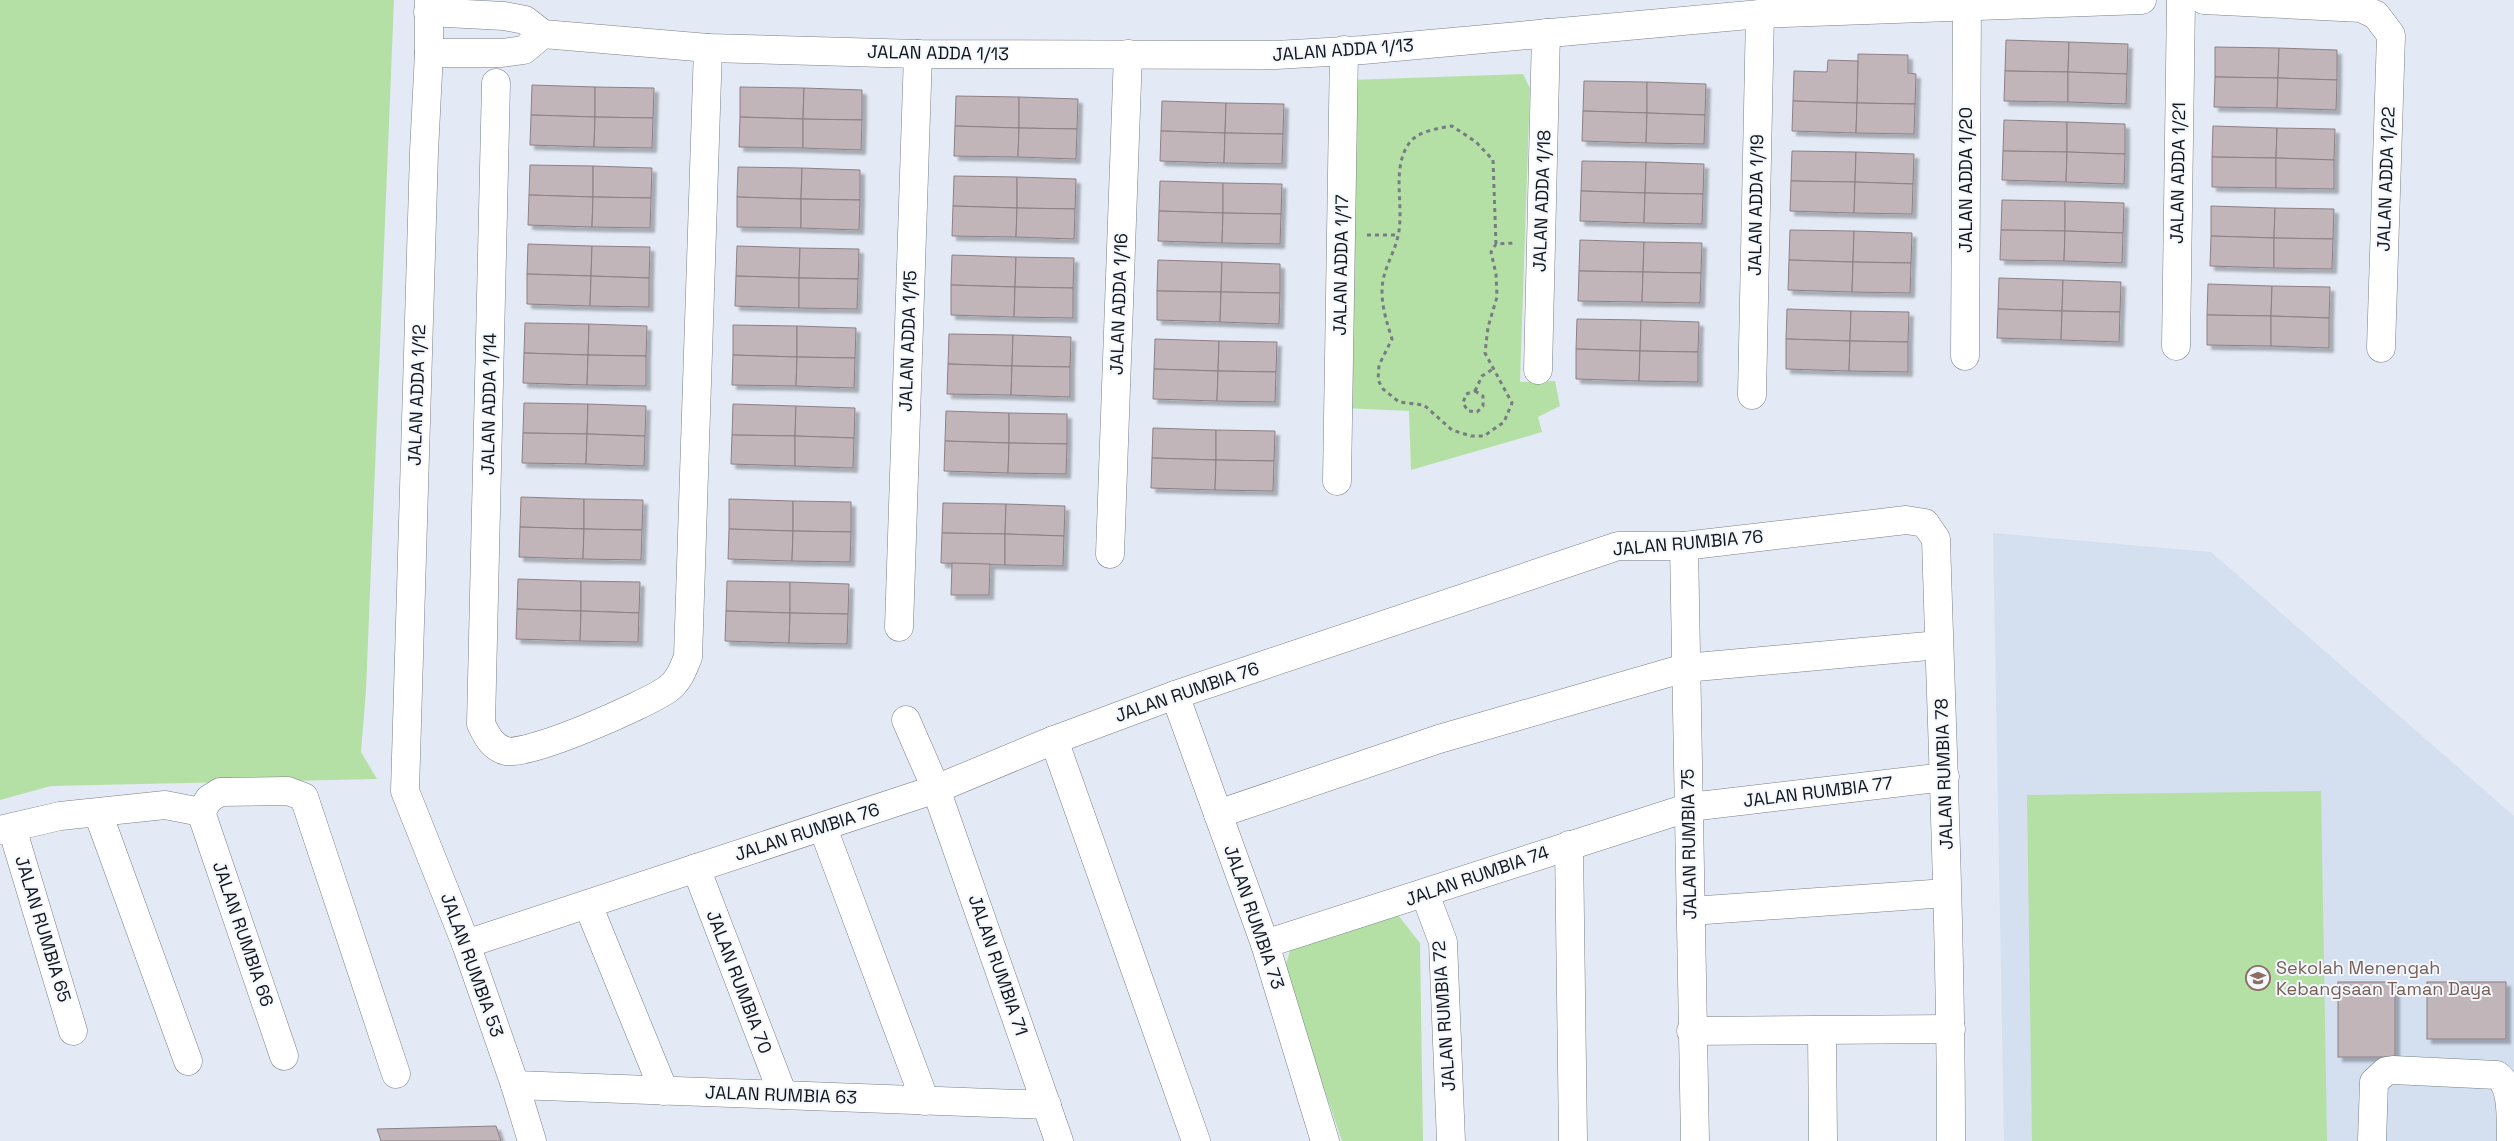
<svg xmlns="http://www.w3.org/2000/svg" width="2514" height="1141" font-family="'Space Grotesk',sans-serif">
  <defs>
    <filter id="shadow"><feDropShadow dx="4.5" dy="4.5" stdDeviation="1" flood-color="#0004"/></filter>
  </defs>
  <rect width="100%" height="100%" fill="#e4eaf5"/>
  <path fill="#d4dff0" d="M 1993,533 L 2211,552 L 2514,816 L 2514,1141 L 2004,1141 Z"/>
  <g fill="#b5e0a5">
    <path d="M 0,0 L 394,0 L 366,691 L 361,752 L 377,779 L 51,786 L 0,800 Z"/>
    <path d="M 1523,74 L 1530,88 L 1520,382 L 1555,381 L 1560,406 L 1538,417 L 1542,432 L 1411,470 L 1409,411 L 1344,408 L 1351,80 Z"/>
    <path d="M 2321,791 L 2327,1141 L 2032,1141 L 2027,795 Z"/>
    <path d="M 1398,915 L 1420,943 L 1423,1141 L 1342,1141 L 1284,970 L 1291,948 Z"/>
  </g>
  <g fill="#c1b5ba" stroke="#8c8085" filter="url(#shadow)">
    <path d="M 2006,40 L 2069,42 L 2068,72 L 2005,71 Z"/>
    <path d="M 2069,42 L 2128,44 L 2127,74 L 2068,72 Z"/>
    <path d="M 2215,47 L 2279,48 L 2278,78 L 2215,77 Z"/>
    <path d="M 2279,48 L 2337,50 L 2337,80 L 2278,78 Z"/>
    <path d="M 1858,54 L 1908,55 L 1908,73 L 1916,74 L 1915,104 L 1857,103 Z"/>
    <path d="M 1828,60 L 1858,61 L 1857,103 L 1793,101 L 1794,71 L 1827,72 Z"/>
    <path d="M 2005,71 L 2068,72 L 2068,102 L 2004,101 Z"/>
    <path d="M 2068,72 L 2127,74 L 2126,104 L 2068,102 Z"/>
    <path d="M 2215,77 L 2278,78 L 2277,108 L 2214,107 Z"/>
    <path d="M 2278,78 L 2337,80 L 2336,110 L 2277,108 Z"/>
    <path d="M 1584,81 L 1647,82 L 1647,113 L 1583,111 Z"/>
    <path d="M 1647,82 L 1706,84 L 1705,115 L 1647,113 Z"/>
    <path d="M 532,85 L 595,87 L 595,117 L 531,115 Z"/>
    <path d="M 595,87 L 654,88 L 653,118 L 595,117 Z"/>
    <path d="M 740,87 L 804,88 L 803,119 L 740,117 Z"/>
    <path d="M 804,88 L 862,90 L 862,120 L 803,119 Z"/>
    <path d="M 956,96 L 1019,97 L 1019,128 L 955,126 Z"/>
    <path d="M 1019,97 L 1078,99 L 1077,129 L 1019,128 Z"/>
    <path d="M 1162,101 L 1226,103 L 1225,133 L 1161,131 Z"/>
    <path d="M 1793,101 L 1857,103 L 1856,133 L 1792,131 Z"/>
    <path d="M 1226,103 L 1284,104 L 1283,134 L 1225,133 Z"/>
    <path d="M 1857,103 L 1915,104 L 1914,134 L 1856,133 Z"/>
    <path d="M 1583,111 L 1647,113 L 1646,143 L 1582,141 Z"/>
    <path d="M 1647,113 L 1705,115 L 1704,144 L 1646,143 Z"/>
    <path d="M 531,115 L 595,117 L 594,147 L 530,145 Z"/>
    <path d="M 595,117 L 653,118 L 652,148 L 594,147 Z"/>
    <path d="M 740,117 L 803,119 L 803,148 L 739,147 Z"/>
    <path d="M 803,119 L 862,120 L 861,150 L 803,148 Z"/>
    <path d="M 2004,120 L 2067,122 L 2067,152 L 2003,151 Z"/>
    <path d="M 2067,122 L 2125,124 L 2125,154 L 2067,152 Z"/>
    <path d="M 955,126 L 1019,128 L 1018,157 L 954,156 Z"/>
    <path d="M 2213,126 L 2277,128 L 2276,158 L 2212,157 Z"/>
    <path d="M 1019,128 L 1077,129 L 1076,159 L 1018,157 Z"/>
    <path d="M 2277,128 L 2335,129 L 2334,160 L 2276,158 Z"/>
    <path d="M 1161,131 L 1225,133 L 1224,163 L 1160,161 Z"/>
    <path d="M 1225,133 L 1283,134 L 1282,164 L 1224,163 Z"/>
    <path d="M 1792,151 L 1856,152 L 1855,182 L 1791,181 Z"/>
    <path d="M 2003,151 L 2067,152 L 2066,182 L 2002,180 Z"/>
    <path d="M 1856,152 L 1914,154 L 1913,184 L 1855,182 Z"/>
    <path d="M 2067,152 L 2125,154 L 2124,184 L 2066,182 Z"/>
    <path d="M 2212,157 L 2276,158 L 2276,188 L 2212,187 Z"/>
    <path d="M 2276,158 L 2334,160 L 2334,189 L 2276,188 Z"/>
    <path d="M 1582,161 L 1646,162 L 1645,193 L 1581,191 Z"/>
    <path d="M 1646,162 L 1704,164 L 1703,194 L 1645,193 Z"/>
    <path d="M 530,165 L 593,166 L 593,197 L 529,195 Z"/>
    <path d="M 593,166 L 652,168 L 651,198 L 593,197 Z"/>
    <path d="M 738,167 L 802,168 L 801,199 L 737,197 Z"/>
    <path d="M 802,168 L 860,170 L 860,200 L 801,199 Z"/>
    <path d="M 954,176 L 1017,177 L 1017,208 L 953,206 Z"/>
    <path d="M 1017,177 L 1076,179 L 1075,209 L 1017,208 Z"/>
    <path d="M 1160,181 L 1223,183 L 1223,213 L 1159,211 Z"/>
    <path d="M 1791,181 L 1855,182 L 1854,213 L 1790,211 Z"/>
    <path d="M 1855,182 L 1913,184 L 1912,214 L 1854,213 Z"/>
    <path d="M 1223,183 L 1282,184 L 1281,214 L 1223,213 Z"/>
    <path d="M 1581,191 L 1645,193 L 1644,223 L 1580,221 Z"/>
    <path d="M 1645,193 L 1703,194 L 1702,224 L 1644,223 Z"/>
    <path d="M 529,195 L 593,197 L 592,227 L 528,225 Z"/>
    <path d="M 593,197 L 651,198 L 650,228 L 592,227 Z"/>
    <path d="M 737,197 L 801,199 L 801,228 L 737,227 Z"/>
    <path d="M 801,199 L 860,200 L 859,230 L 801,228 Z"/>
    <path d="M 2002,200 L 2065,201 L 2065,231 L 2001,230 Z"/>
    <path d="M 2065,201 L 2124,203 L 2123,233 L 2065,231 Z"/>
    <path d="M 953,206 L 1017,208 L 1016,237 L 952,236 Z"/>
    <path d="M 2211,206 L 2275,208 L 2274,238 L 2211,236 Z"/>
    <path d="M 1017,208 L 1075,209 L 1074,239 L 1016,237 Z"/>
    <path d="M 2275,208 L 2334,209 L 2333,239 L 2274,238 Z"/>
    <path d="M 1159,211 L 1223,213 L 1222,243 L 1158,241 Z"/>
    <path d="M 1223,213 L 1281,214 L 1280,244 L 1222,243 Z"/>
    <path d="M 1790,230 L 1854,231 L 1853,262 L 1789,260 Z"/>
    <path d="M 2001,230 L 2065,231 L 2064,261 L 2000,260 Z"/>
    <path d="M 1854,231 L 1912,233 L 1911,263 L 1853,262 Z"/>
    <path d="M 2065,231 L 2123,233 L 2122,263 L 2064,261 Z"/>
    <path d="M 2211,236 L 2274,238 L 2274,268 L 2210,266 Z"/>
    <path d="M 2274,238 L 2333,239 L 2332,269 L 2274,268 Z"/>
    <path d="M 1580,240 L 1644,242 L 1643,272 L 1579,271 Z"/>
    <path d="M 1644,242 L 1702,243 L 1701,273 L 1643,272 Z"/>
    <path d="M 528,244 L 592,246 L 591,276 L 527,274 Z"/>
    <path d="M 592,246 L 650,247 L 649,278 L 591,276 Z"/>
    <path d="M 737,246 L 800,248 L 799,278 L 736,276 Z"/>
    <path d="M 800,248 L 859,249 L 858,279 L 799,278 Z"/>
    <path d="M 952,255 L 1016,257 L 1015,287 L 951,285 Z"/>
    <path d="M 1016,257 L 1074,258 L 1073,288 L 1015,287 Z"/>
    <path d="M 1158,260 L 1222,262 L 1221,292 L 1157,291 Z"/>
    <path d="M 1789,260 L 1853,262 L 1852,292 L 1788,290 Z"/>
    <path d="M 1222,262 L 1280,264 L 1280,293 L 1221,292 Z"/>
    <path d="M 1853,262 L 1911,263 L 1910,293 L 1852,292 Z"/>
    <path d="M 1579,271 L 1643,272 L 1642,302 L 1578,301 Z"/>
    <path d="M 1643,272 L 1701,273 L 1700,303 L 1642,302 Z"/>
    <path d="M 527,274 L 591,276 L 590,306 L 527,304 Z"/>
    <path d="M 591,276 L 649,278 L 649,307 L 590,306 Z"/>
    <path d="M 736,276 L 799,278 L 799,308 L 735,306 Z"/>
    <path d="M 799,278 L 858,279 L 857,309 L 799,308 Z"/>
    <path d="M 1999,278 L 2063,280 L 2062,311 L 1998,309 Z"/>
    <path d="M 2063,280 L 2121,282 L 2120,312 L 2062,311 Z"/>
    <path d="M 2208,284 L 2272,286 L 2271,316 L 2207,315 Z"/>
    <path d="M 951,285 L 1015,287 L 1014,317 L 951,315 Z"/>
    <path d="M 2272,286 L 2330,287 L 2329,318 L 2271,316 Z"/>
    <path d="M 1015,287 L 1073,288 L 1073,318 L 1014,317 Z"/>
    <path d="M 1157,291 L 1221,292 L 1220,322 L 1157,320 Z"/>
    <path d="M 1221,292 L 1280,293 L 1279,324 L 1220,322 Z"/>
    <path d="M 1787,309 L 1851,311 L 1850,341 L 1786,339 Z"/>
    <path d="M 1998,309 L 2062,311 L 2061,340 L 1997,338 Z"/>
    <path d="M 1851,311 L 1909,312 L 1908,342 L 1850,341 Z"/>
    <path d="M 2062,311 L 2120,312 L 2119,342 L 2061,340 Z"/>
    <path d="M 2207,315 L 2271,316 L 2271,346 L 2207,345 Z"/>
    <path d="M 2271,316 L 2329,318 L 2329,348 L 2271,346 Z"/>
    <path d="M 1577,319 L 1641,320 L 1640,351 L 1576,349 Z"/>
    <path d="M 1641,320 L 1699,322 L 1698,352 L 1640,351 Z"/>
    <path d="M 525,323 L 589,324 L 588,355 L 524,353 Z"/>
    <path d="M 589,324 L 647,326 L 646,356 L 588,355 Z"/>
    <path d="M 733,325 L 797,326 L 797,357 L 733,355 Z"/>
    <path d="M 797,326 L 856,328 L 855,358 L 797,357 Z"/>
    <path d="M 949,334 L 1013,335 L 1012,366 L 948,364 Z"/>
    <path d="M 1013,335 L 1071,337 L 1070,367 L 1012,366 Z"/>
    <path d="M 1155,339 L 1219,341 L 1218,371 L 1154,369 Z"/>
    <path d="M 1786,339 L 1850,341 L 1849,371 L 1786,369 Z"/>
    <path d="M 1219,341 L 1277,342 L 1276,372 L 1218,371 Z"/>
    <path d="M 1850,341 L 1908,342 L 1908,372 L 1849,371 Z"/>
    <path d="M 1576,349 L 1640,351 L 1639,381 L 1576,379 Z"/>
    <path d="M 1640,351 L 1698,352 L 1698,382 L 1639,381 Z"/>
    <path d="M 524,353 L 588,355 L 587,385 L 523,383 Z"/>
    <path d="M 588,355 L 646,356 L 646,386 L 587,385 Z"/>
    <path d="M 733,355 L 797,357 L 796,386 L 732,385 Z"/>
    <path d="M 797,357 L 855,358 L 854,388 L 796,386 Z"/>
    <path d="M 948,364 L 1012,366 L 1011,395 L 947,394 Z"/>
    <path d="M 1012,366 L 1070,367 L 1070,397 L 1011,395 Z"/>
    <path d="M 1154,369 L 1218,371 L 1217,401 L 1153,399 Z"/>
    <path d="M 1218,371 L 1276,372 L 1275,402 L 1217,401 Z"/>
    <path d="M 524,403 L 588,404 L 587,434 L 523,433 Z"/>
    <path d="M 588,404 L 646,406 L 645,436 L 587,434 Z"/>
    <path d="M 733,404 L 796,406 L 795,436 L 732,435 Z"/>
    <path d="M 796,406 L 855,408 L 854,438 L 795,436 Z"/>
    <path d="M 946,411 L 1009,413 L 1009,443 L 945,441 Z"/>
    <path d="M 1009,413 L 1067,414 L 1067,444 L 1009,443 Z"/>
    <path d="M 1153,428 L 1216,430 L 1216,460 L 1152,458 Z"/>
    <path d="M 1216,430 L 1275,431 L 1274,461 L 1216,460 Z"/>
    <path d="M 523,433 L 587,434 L 586,464 L 522,463 Z"/>
    <path d="M 587,434 L 645,436 L 644,466 L 586,464 Z"/>
    <path d="M 732,435 L 795,436 L 795,466 L 731,464 Z"/>
    <path d="M 795,436 L 854,438 L 853,468 L 795,466 Z"/>
    <path d="M 945,441 L 1009,443 L 1008,473 L 944,471 Z"/>
    <path d="M 1009,443 L 1067,444 L 1066,474 L 1008,473 Z"/>
    <path d="M 1152,458 L 1216,460 L 1215,490 L 1151,488 Z"/>
    <path d="M 1216,460 L 1274,461 L 1273,491 L 1215,490 Z"/>
    <path d="M 521,497 L 584,499 L 584,529 L 520,527 Z"/>
    <path d="M 584,499 L 643,500 L 642,530 L 584,529 Z"/>
    <path d="M 729,499 L 793,501 L 793,531 L 729,529 Z"/>
    <path d="M 793,501 L 851,502 L 851,532 L 793,531 Z"/>
    <path d="M 943,503 L 1006,504 L 1005,534 L 942,533 Z"/>
    <path d="M 1006,504 L 1065,506 L 1064,536 L 1005,534 Z"/>
    <path d="M 520,527 L 584,529 L 583,559 L 519,557 Z"/>
    <path d="M 584,529 L 642,530 L 641,560 L 583,559 Z"/>
    <path d="M 729,529 L 793,531 L 792,561 L 728,559 Z"/>
    <path d="M 793,531 L 851,532 L 850,562 L 792,561 Z"/>
    <path d="M 942,533 L 1005,534 L 1005,565 L 941,563 Z"/>
    <path d="M 1005,534 L 1064,536 L 1063,566 L 1005,565 Z"/>
    <path d="M 952,563 L 990,564 L 989,595 L 951,595 Z"/>
    <path d="M 518,579 L 581,581 L 581,611 L 517,609 Z"/>
    <path d="M 581,581 L 640,582 L 639,613 L 581,611 Z"/>
    <path d="M 727,581 L 790,582 L 790,613 L 726,611 Z"/>
    <path d="M 790,582 L 849,584 L 848,614 L 790,613 Z"/>
    <path d="M 517,609 L 581,611 L 580,641 L 516,639 Z"/>
    <path d="M 581,611 L 639,613 L 638,642 L 580,641 Z"/>
    <path d="M 726,611 L 790,613 L 789,643 L 725,641 Z"/>
    <path d="M 790,613 L 848,614 L 847,644 L 789,643 Z"/>
    <rect x="2338" y="982" width="57" height="75"/>
    <rect x="2427" y="982" width="79" height="57"/>
    <path d="M 496,1126 L 501,1141 L 381,1141 L 377,1129 Z"/>
  </g>
  <g fill="none" stroke-linecap="round" stroke-linejoin="round">
    <defs>
      <g id="minor">
        <path d="M 429,0 L 429,53 L 424,152 L 405,791 L 466,944 L 515,1085 L 532,1141"/>
        <path d="M 2204,0 L 2361,8 L 2376,15 L 2391,35 L 2381,348"/>
        <path d="M 428,12 L 504,16 L 525,20 L 543,34"/>
        <path d="M 543,34 L 708,48 L 918,54 L 1276,55 L 1363,50 L 1760,14 L 2142,0"/>
        <path d="M 429,53 L 502,53 L 524,50 L 543,34"/>
        <path d="M 496,83 L 481,724 C 487,736 492,747 506,751 C 528,757 647,704 668,689 C 679,681 683,669 688,657 L 708,48"/>
        <path d="M 2176,346 L 2181,0"/>
        <path d="M 1965,356 L 1967,5"/>
        <path d="M 1538,370 L 1546,33"/>
        <path d="M 1752,395 L 1760,14"/>
        <path d="M 1337,481 L 1344,50"/>
        <path d="M 1684,546 L 1695,1141"/>
        <path d="M 1110,554 L 1128,54"/>
        <path d="M 899,627 L 918,54"/>
        <path d="M 1175,695 L 1265,944 L 1325,1141"/>
        <path d="M 906,720 L 936,789 L 1059,1141"/>
        <path d="M 1054,740 L 1196,1141"/>
        <path d="M 201,812 L 209,799 L 220,792 L 288,791 L 304,797 L 396,1074"/>
        <path d="M 201,812 L 284,1056"/>
        <path d="M 98,813 L 188,1061"/>
        <path d="M 1218,814 L 1439,739 L 1685,668 L 1939,645"/>
        <path d="M 12,828 L 73,1031"/>
        <path d="M 823,828 L 925,1101"/>
        <path d="M 0,830 L 60,816 L 165,805 L 201,812"/>
        <path d="M 1569,845 L 1573,1141"/>
        <path d="M 696,868 L 783,1095"/>
        <path d="M 1425,894 L 1443,942 L 1451,1141"/>
        <path d="M 588,905 L 664,1091"/>
        <path d="M 1691,911 L 1946,893"/>
        <path d="M 466,944 L 936,789 L 1054,740 L 1175,695 L 1618,546 L 1684,546 L 1906,520 L 1925,523 L 1936,539 C 1942,740 1951,940 1951,1141"/>
        <path d="M 1265,944 L 1690,807 L 1945,777"/>
        <path d="M 1691,1031 L 1951,1029"/>
        <path d="M 1822,1031 L 1823,1141"/>
        <path d="M 515,1085 L 1047,1105"/>
        <path d="M 2372,1141 L 2374,1082 L 2386,1071 L 2393,1070 L 2497,1075 C 2514,1087 2510,1121 2511,1141"/>
      </g>
    </defs>
    <use href="#minor" stroke="#797f88" stroke-width="29"/>
    <g stroke="#787c83" stroke-width="3" stroke-dasharray="4 4" stroke-linecap="butt">
      <path d="M 1367,235 L 1399,235"/>
      <path d="M 1496,244 L 1493,160 L 1476,142 L 1452,126 C 1439,128 1419,131 1410,142 C 1390,169 1405,205 1398,236 C 1394,255 1382,270 1382,291 C 1382,308 1387,323 1392,339 L 1379,365 L 1378,380 L 1383,389 L 1399,402 L 1424,405 L 1452,430 L 1471,436 L 1484,436 L 1504,422 L 1512,403 L 1485,353 L 1488,327 L 1497,297 L 1496,274 L 1491,252 L 1496,244 L 1515,243"/>
      <path d="M 1475,391 L 1483,396 L 1483,406 L 1477,412 L 1468,411 L 1463,403 L 1466,394 Z"/>
      <path d="M 1475,391 L 1482,376 L 1493,369"/>
    </g>
    <use href="#minor" stroke="#fff" stroke-width="28"/>
  </g>
  <defs>
    <symbol id="school-ring" viewBox="-11 -11 22 22"><circle r="9.5" fill="#f3f7fe" stroke="#8d6e63" stroke-width="1.5"/><path d="M0-5L7-2L0 1L-7-2ZM-4 1L0 2.5L4 1V4Q0 6-4 4Z" fill="#8d6e63"/></symbol>
  </defs>
  <g fill-rule="evenodd">
    <use href="#school-ring" x="2244" y="964" width="28" height="28"/>
  </g>
  <g text-anchor="middle" stroke-width="4" stroke-linejoin="round" paint-order="stroke">
    <g font-size="18" fill="#141619" stroke="#f3f7fe">
      <text transform="translate(1343 50) rotate(-4)" y="6">JALAN ADDA 1/13</text>
      <text transform="translate(938 53) rotate(1)" y="6">JALAN ADDA 1/13</text>
      <text transform="translate(2178 173) rotate(-89)" y="6">JALAN ADDA 1/21</text>
      <text transform="translate(2386 179) rotate(-88)" y="6">JALAN ADDA 1/22</text>
      <text transform="translate(1966 180) rotate(-90)" y="6">JALAN ADDA 1/20</text>
      <text transform="translate(1542 201) rotate(-88)" y="6">JALAN ADDA 1/18</text>
      <text transform="translate(1756 205) rotate(-89)" y="6">JALAN ADDA 1/19</text>
      <text transform="translate(1341 265) rotate(-89)" y="6">JALAN ADDA 1/17</text>
      <text transform="translate(1119 304) rotate(-88)" y="6">JALAN ADDA 1/16</text>
      <text transform="translate(908 341) rotate(-88)" y="6">JALAN ADDA 1/15</text>
      <text transform="translate(417 395) rotate(-88)" y="6">JALAN ADDA 1/12</text>
      <text transform="translate(489 404) rotate(-89)" y="6">JALAN ADDA 1/14</text>
      <text transform="translate(1688 543) rotate(-5)" y="6">JALAN RUMBIA 76</text>
      <text transform="translate(1187 692) rotate(-19)" y="6">JALAN RUMBIA 76</text>
      <text transform="translate(1944 774) rotate(-92)" y="6">JALAN RUMBIA 78</text>
      <text transform="translate(1818 792) rotate(-7)" y="6">JALAN RUMBIA 77</text>
      <text transform="translate(807 832) rotate(-18)" y="6">JALAN RUMBIA 76</text>
      <text transform="translate(1689 844) rotate(-91)" y="6">JALAN RUMBIA 75</text>
      <text transform="translate(1477 876) rotate(-19)" y="6">JALAN RUMBIA 74</text>
      <text transform="translate(1254 917) rotate(71)" y="6">JALAN RUMBIA 73</text>
      <text transform="translate(43 929) rotate(73)" y="6">JALAN RUMBIA 65</text>
      <text transform="translate(243 934) rotate(71)" y="6">JALAN RUMBIA 66</text>
      <text transform="translate(472 965) rotate(70)" y="6">JALAN RUMBIA 53</text>
      <text transform="translate(998 965) rotate(71)" y="6">JALAN RUMBIA 71</text>
      <text transform="translate(739 982) rotate(69)" y="6">JALAN RUMBIA 70</text>
      <text transform="translate(1444 1016) rotate(-94)" y="6">JALAN RUMBIA 72</text>
      <text transform="translate(781 1095) rotate(2)" y="6">JALAN RUMBIA 63</text>
    </g>
    <g font-size="18" fill="#785e54" stroke="#f3f7fe" text-anchor="start">
      <text x="2276" y="974">Sekolah Menengah<tspan x="2276" dy="21">Kebangsaan Taman Daya</tspan></text>
    </g>
  </g>
</svg>
